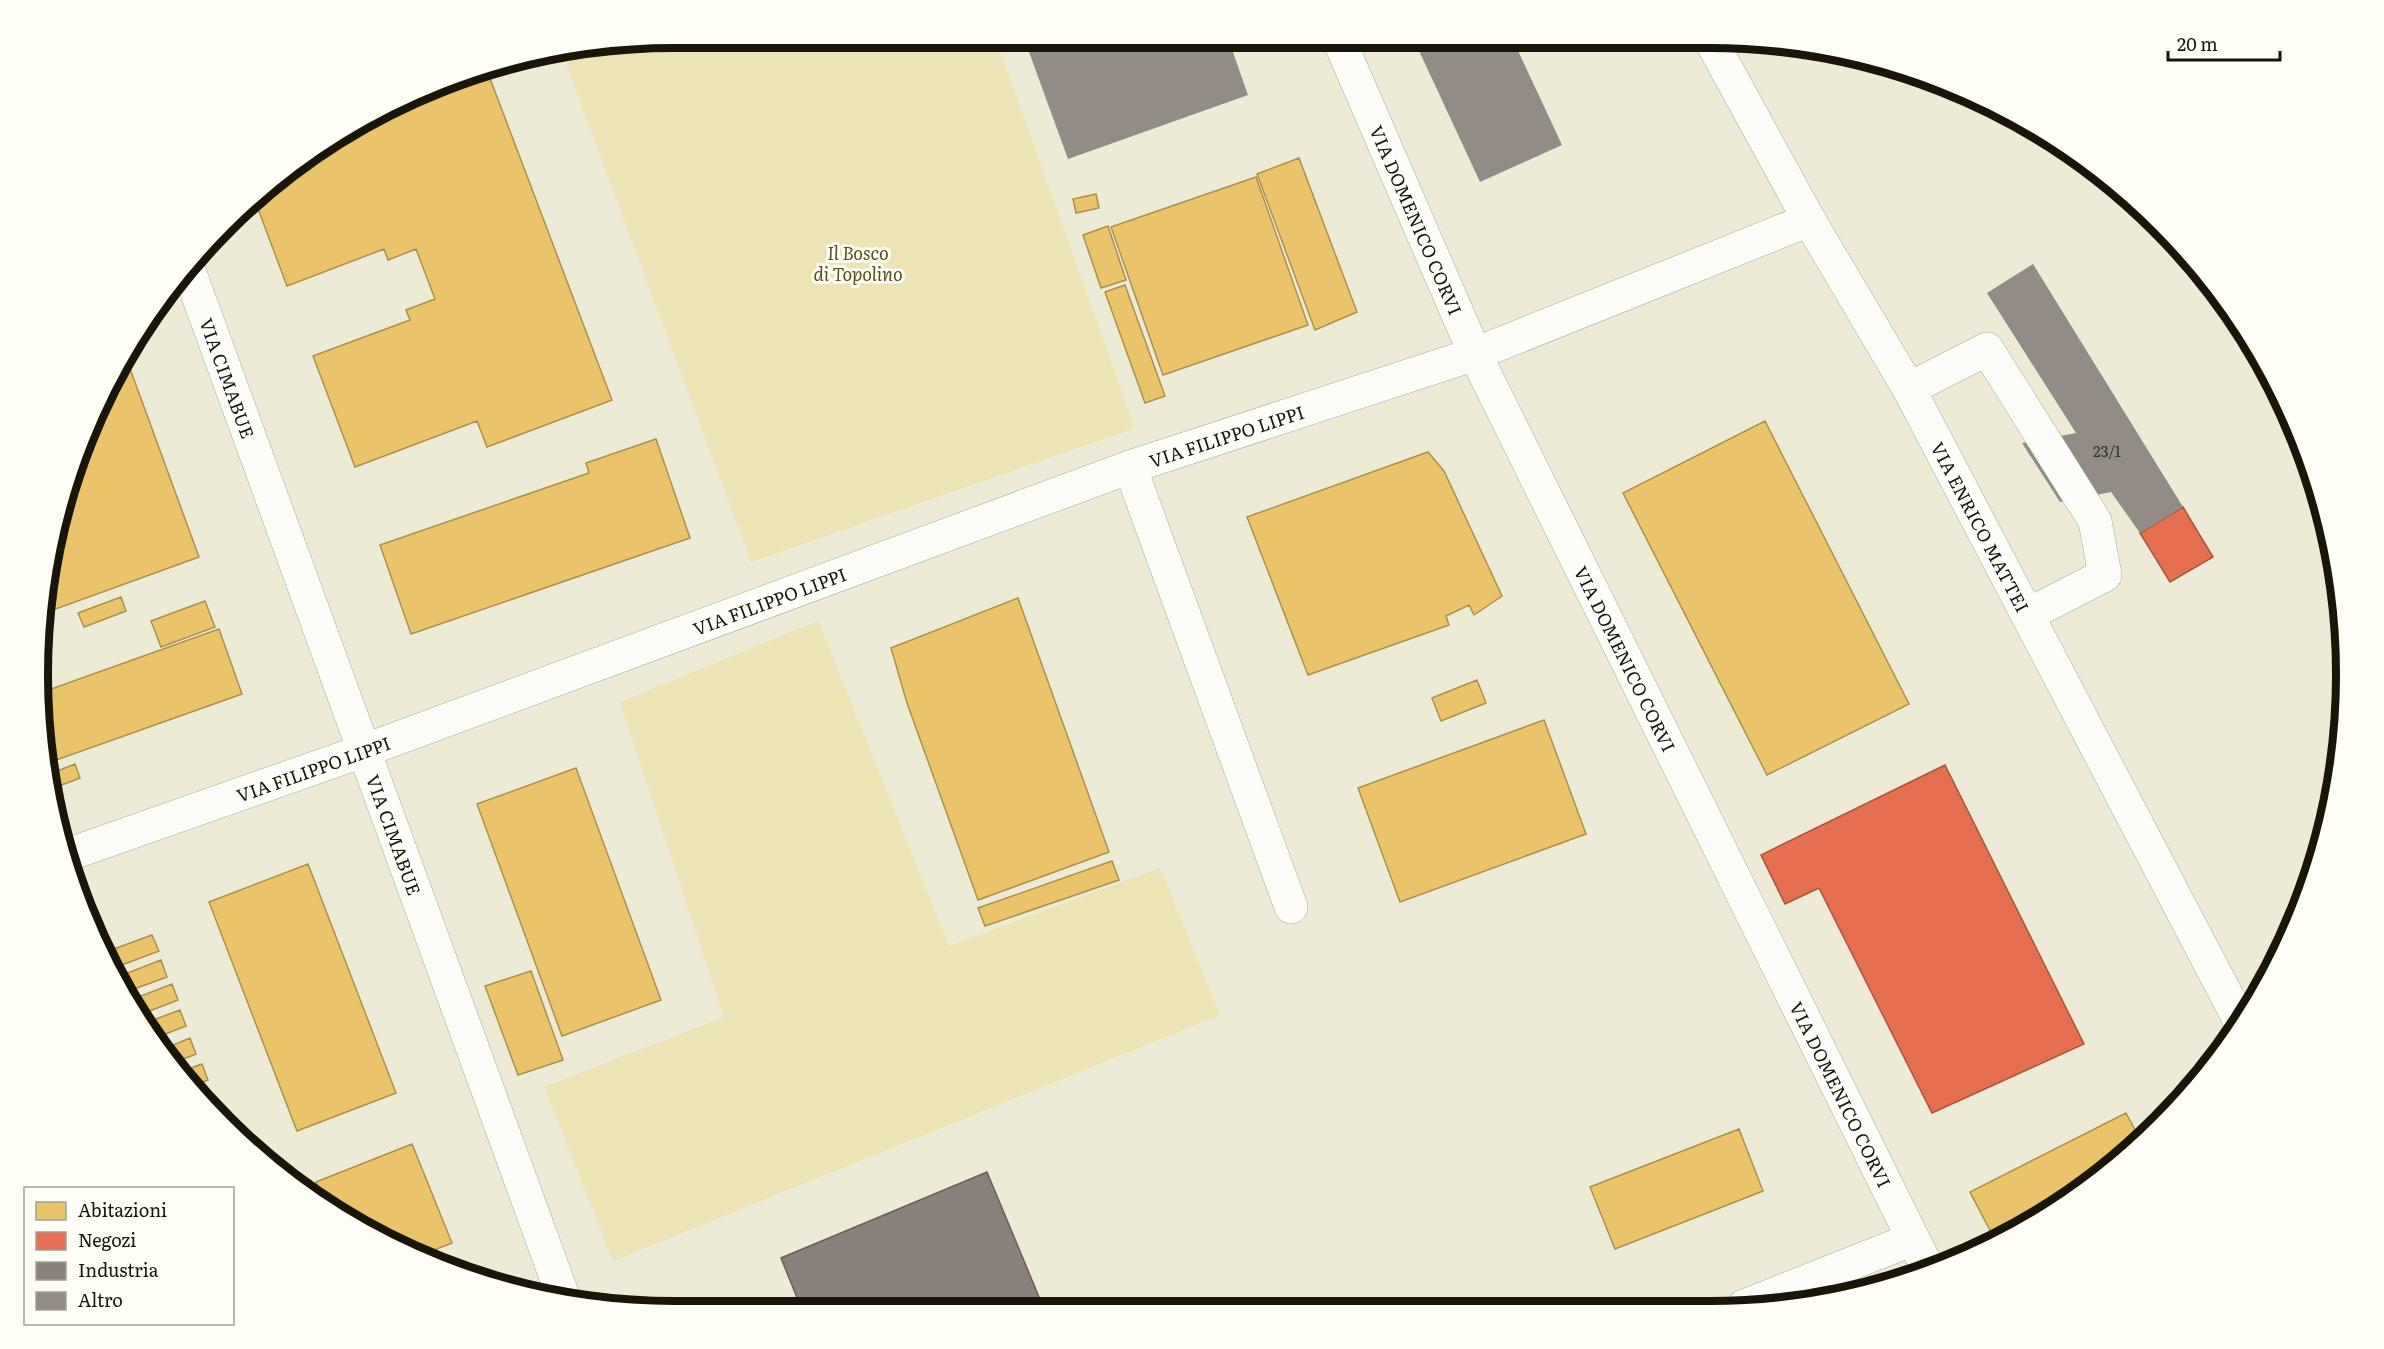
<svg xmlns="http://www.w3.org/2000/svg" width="2384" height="1349" viewBox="0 0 2384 1349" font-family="Literata,serif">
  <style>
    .green { fill: #ece4b5 }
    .homes { fill: #e9c46a; stroke: #ab904d; stroke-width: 1.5 }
    .shops { fill: #e76f51; stroke: #a9543b; stroke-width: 1.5 }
    .industry { fill: #8a817c; stroke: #68615a; stroke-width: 1.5 }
    .building { fill: #938c86 }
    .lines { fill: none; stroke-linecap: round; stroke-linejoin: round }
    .minor-casing { stroke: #adab9b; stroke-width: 34 }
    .minor { stroke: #fcfcf9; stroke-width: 33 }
    .labels { text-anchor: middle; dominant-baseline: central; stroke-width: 6; stroke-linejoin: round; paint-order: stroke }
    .number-label { font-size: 15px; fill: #383428 }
    .street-label { font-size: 18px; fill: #191609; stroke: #fefdf6 }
    .park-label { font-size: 18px; font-style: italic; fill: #594f13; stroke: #fefdf6 }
    .rim { fill: none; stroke: #191609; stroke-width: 8 }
  </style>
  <rect width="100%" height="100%" fill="#edead5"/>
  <!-- green -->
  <path class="green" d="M 997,42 L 1135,428 L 751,562 L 561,50 L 591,43 Z
    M 818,621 L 949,946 L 1160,868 L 1220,1015 L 613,1261 L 544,1087 L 724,1017 L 620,702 Z"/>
  <!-- homes -->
  <path class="homes" d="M 486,68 L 612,400 L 487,447 L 477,421 L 355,467 L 313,356 L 410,320 L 406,310 L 435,299 L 416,249 L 388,260 L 384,249 L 287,286 L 254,198 L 287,169 L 336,139 L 369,126 L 367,119 L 392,103 L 470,71 Z
    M 1299,158 L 1357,312 L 1315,330 L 1257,174 Z
    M 1256,177 L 1308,325 L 1163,375 L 1111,227 Z
    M 1096,194 L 1099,208 L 1076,213 L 1073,199 Z
    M 1108,226 L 1126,280 L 1101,288 L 1083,235 Z
    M 1125,285 L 1165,396 L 1145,403 L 1105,292 Z
    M 125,355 L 199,557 L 42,614 L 43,592 L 59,509 L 103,393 Z
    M 1765,421 L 1909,704 L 1767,775 L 1623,493 Z
    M 656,439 L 690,538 L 411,634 L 380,545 L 589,473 L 586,463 Z
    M 1428,452 L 1444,471 L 1502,596 L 1474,615 L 1469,605 L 1446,616 L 1449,625 L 1308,675 L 1247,517 Z
    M 121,597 L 126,611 L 84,627 L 78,613 Z
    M 1018,598 L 1109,852 L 978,900 L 907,703 L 891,648 Z
    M 205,601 L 215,627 L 161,647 L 151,621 Z
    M 219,629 L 242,694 L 45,764 L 39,716 L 40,693 Z
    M 1477,680 L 1486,703 L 1441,721 L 1432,698 Z
    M 1544,720 L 1586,834 L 1400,902 L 1358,788 Z
    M 75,764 L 80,778 L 49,790 L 47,775 Z
    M 576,768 L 661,1000 L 562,1036 L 477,804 Z
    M 1112,861 L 1119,880 L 985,926 L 978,908 Z
    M 308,864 L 396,1093 L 297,1131 L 209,902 Z
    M 152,935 L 159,951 L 111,969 L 103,953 Z
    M 161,960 L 167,977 L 123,993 L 115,978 Z
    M 531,971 L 563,1060 L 518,1075 L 485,986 Z
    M 172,984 L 178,1000 L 139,1015 L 128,1001 Z
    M 180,1010 L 186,1026 L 155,1038 L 145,1023 Z
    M 190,1038 L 196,1054 L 173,1063 L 163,1049 Z
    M 202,1064 L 208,1080 L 190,1087 L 180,1072 Z
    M 208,1090 L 214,1106 L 209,1108 L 196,1095 Z
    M 2126,1113 L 2141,1141 L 2063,1204 L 1994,1238 L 1970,1192 Z
    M 1739,1129 L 1763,1191 L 1615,1249 L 1590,1187 Z
    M 412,1144 L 452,1243 L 424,1254 L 356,1226 L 325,1204 L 316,1182 Z"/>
  <!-- shops -->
  <path class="shops" d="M 2183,507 L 2213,557 L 2170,582 L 2140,533 Z
    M 1945,765 L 2084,1044 L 1932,1113 L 1819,888 L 1785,904 L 1761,855 Z"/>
  <!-- industry -->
  <path class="industry" d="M 987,1172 L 1044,1309 L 802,1310 L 781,1258 Z"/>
  <!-- building -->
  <path class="building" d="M 1414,40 L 1513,40 L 1562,145 L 1480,182 Z
    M 1025,41 L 1229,41 L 1248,95 L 1068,159 Z
    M 2033,264 L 2183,507 L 2140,533 L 2111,492 L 2060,502 L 2022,443 L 2076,433 L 1987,293 Z"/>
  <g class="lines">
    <defs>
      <g id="minor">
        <path id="s1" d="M 1710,39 L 1809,220 L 1909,389 L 2240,1021"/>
        <path id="s2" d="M 1339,40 L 1475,354 L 1929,1271"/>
        <path id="s3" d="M 188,268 L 564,1299"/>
        <path d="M 1909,389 L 1987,349 L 2095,521 L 2105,575 L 2027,615"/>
        <path d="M 1130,467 L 1291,907"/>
        <path id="s4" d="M 67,855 L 363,751 L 1130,467 L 1475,354 L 1809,220"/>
        <path d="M 1744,1306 L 1913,1239"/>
      </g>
    </defs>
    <!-- minor casing -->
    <use href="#minor" class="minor-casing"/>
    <!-- minor -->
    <use href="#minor" class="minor"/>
  </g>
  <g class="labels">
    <!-- number labels -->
    <g class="number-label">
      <text x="2107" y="450">23/1</text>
    </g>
    <!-- street labels -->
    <g class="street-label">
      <text stroke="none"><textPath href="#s2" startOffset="196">VIA DOMENICO CORVI</textPath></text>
      <text stroke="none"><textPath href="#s3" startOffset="117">VIA CIMABUE</textPath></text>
      <text stroke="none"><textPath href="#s4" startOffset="1233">VIA FILIPPO LIPPI</textPath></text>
      <text stroke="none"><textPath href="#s1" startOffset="558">VIA ENRICO MATTEI</textPath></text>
      <text stroke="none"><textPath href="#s4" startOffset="747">VIA FILIPPO LIPPI</textPath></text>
      <text stroke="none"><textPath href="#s2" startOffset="682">VIA DOMENICO CORVI</textPath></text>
      <text stroke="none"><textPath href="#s4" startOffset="261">VIA FILIPPO LIPPI</textPath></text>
      <text stroke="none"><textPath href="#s3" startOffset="603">VIA CIMABUE</textPath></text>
      <text stroke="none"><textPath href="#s2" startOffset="1168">VIA DOMENICO CORVI</textPath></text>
    </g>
    <!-- park labels -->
    <g class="park-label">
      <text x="858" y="252">Il Bosco<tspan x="858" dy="21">di Topolino</tspan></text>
    </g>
  </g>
  <!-- crop -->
  <path d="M0 0H2384V1349H0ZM674 48H1710A626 626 0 0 1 2336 674V675A626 626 0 0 1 1710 1301H674A626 626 0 0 1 48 675V674A626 626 0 0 1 674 48Z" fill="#fefdf6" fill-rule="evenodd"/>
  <path class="rim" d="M674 48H1710A626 626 0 0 1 2336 674V675A626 626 0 0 1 1710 1301H674A626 626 0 0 1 48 675V674A626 626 0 0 1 674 48Z"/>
  <!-- legend -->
  <rect x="24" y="1187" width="210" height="138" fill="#fefdf6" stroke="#a2a197" stroke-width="1.5"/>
  <rect x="36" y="1202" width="30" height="18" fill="#e9c46a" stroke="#a2a197" stroke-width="1.5"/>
  <text x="78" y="1217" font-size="18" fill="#191609">Abitazioni</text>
  <rect x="36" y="1232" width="30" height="18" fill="#e76f51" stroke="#a2a197" stroke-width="1.5"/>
  <text x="78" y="1247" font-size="18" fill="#191609">Negozi</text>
  <rect x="36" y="1262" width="30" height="18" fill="#8a817c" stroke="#a2a197" stroke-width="1.5"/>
  <text x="78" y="1277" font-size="18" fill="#191609">Industria</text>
  <rect x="36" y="1292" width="30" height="18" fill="#938c86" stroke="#a2a197" stroke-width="1.5"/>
  <text x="78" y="1307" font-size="18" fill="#191609">Altro</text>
  <!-- scale -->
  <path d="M2168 51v9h112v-9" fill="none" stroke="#191609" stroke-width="3"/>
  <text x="2177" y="51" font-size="18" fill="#191609" stroke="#fefdf6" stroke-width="4.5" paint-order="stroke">20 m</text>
</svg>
